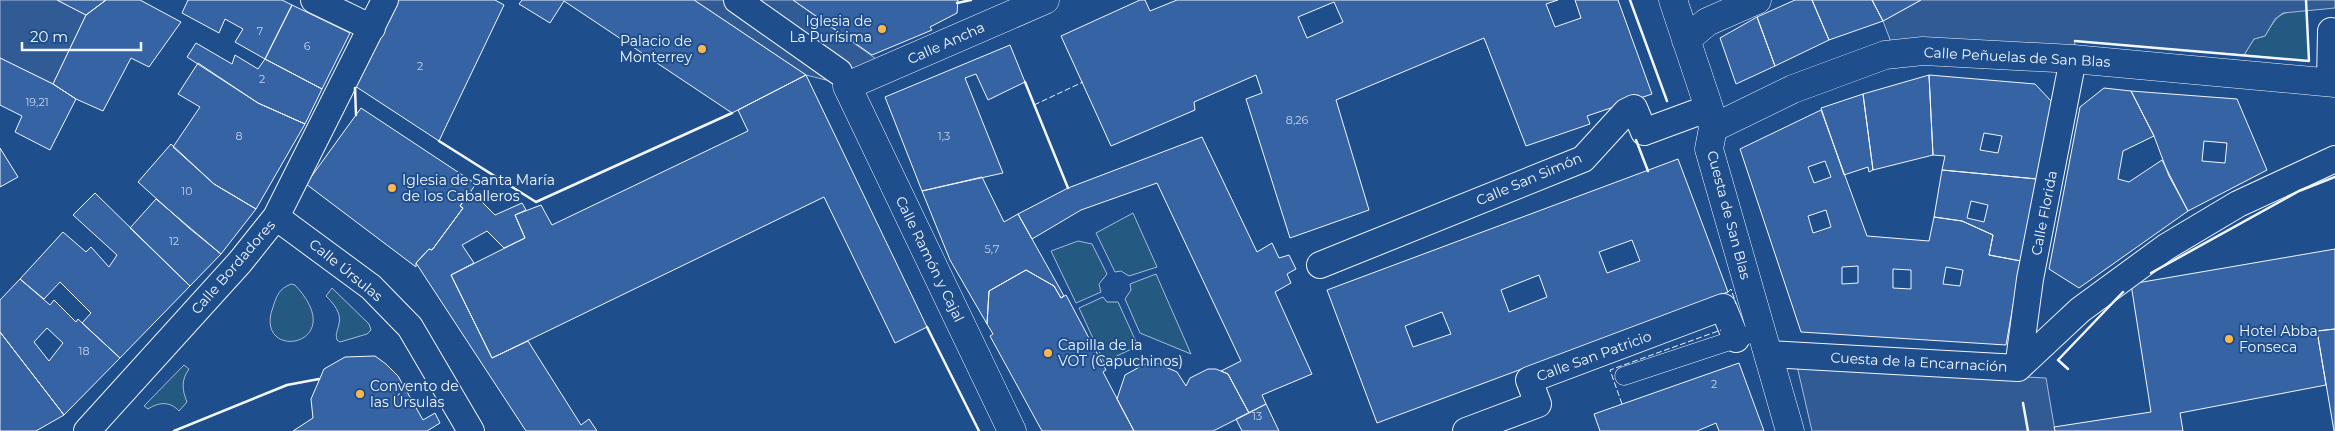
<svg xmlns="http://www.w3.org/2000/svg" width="2335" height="431" viewBox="0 0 2335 431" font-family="Montserrat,sans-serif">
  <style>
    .green { fill: #245a82; stroke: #a8bbd7 }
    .parking { fill: #305b95; stroke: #a8bbd7 }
    .building { fill: #3563a3; stroke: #f2f6ff; fill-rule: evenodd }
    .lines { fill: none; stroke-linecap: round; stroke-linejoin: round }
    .service-casing { stroke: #f2f6ff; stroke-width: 19 }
    .pedestrian-casing { stroke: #f2f6ff; stroke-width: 28 }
    .minor-casing { stroke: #f2f6ff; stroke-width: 29 }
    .service { stroke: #1f4e8c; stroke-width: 18 }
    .pedestrian { stroke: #1f4e8c; stroke-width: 26 }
    .minor { stroke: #1f4e8c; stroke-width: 28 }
    .fence { stroke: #f2f6ff; stroke-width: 1; stroke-dasharray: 6 2.5; stroke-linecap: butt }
    .wall { stroke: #f2f6ff; stroke-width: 2.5 }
    .poi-dot { fill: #ffb74d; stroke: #1f4e8c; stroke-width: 2 }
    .labels { text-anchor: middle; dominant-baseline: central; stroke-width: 4; stroke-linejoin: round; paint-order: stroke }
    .number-label { font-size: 11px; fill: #c3d1e8 }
    .poi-label { font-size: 14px; fill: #f2f6ff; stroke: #1f4e8c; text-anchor: start }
    .street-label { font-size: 14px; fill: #f2f6ff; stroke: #1f4e8c }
  </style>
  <rect width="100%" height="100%" fill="#1f4e8c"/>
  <!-- green -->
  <path class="green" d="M 2307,9 L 2309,61 L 2244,55 L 2254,39 L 2265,36 C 2279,12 2280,13 2307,9 Z
    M 1133,213 L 1157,267 L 1129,276 L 1121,271 L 1115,272 L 1096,233 Z
    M 1078,241 L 1092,244 L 1107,274 L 1099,284 L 1101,292 L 1076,303 L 1051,251 Z
    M 1156,274 L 1191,354 L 1140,333 L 1125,299 L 1131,290 L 1130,284 Z
    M 291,284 L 295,285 C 353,347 252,363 273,307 C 277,295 279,289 291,284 Z
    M 332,288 L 369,324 L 371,330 L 367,334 L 340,342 L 337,340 C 335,333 338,330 339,324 C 342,313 333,303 326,296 Z
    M 1103,297 L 1107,302 L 1118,302 L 1138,346 L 1104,362 L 1079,308 Z
    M 184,365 L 189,369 C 181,380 182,390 187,402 L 179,411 C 170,401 159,402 148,409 L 144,406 Z"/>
  <!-- parking -->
  <path class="parking" d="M 0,0 L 57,0 L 86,15 L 53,84 L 0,58 Z
    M 694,0 L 793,0 L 879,61 L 834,82 L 806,75 Z
    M 1921,0 L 2335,0 L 2335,8 L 2283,13 L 2275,19 L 2265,36 L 2254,39 L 2244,55 L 2075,41 L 2074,51 L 1892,45 L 1883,21 Z
    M 1797,366 L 2046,378 L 2055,431 L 1812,431 Z"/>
  <!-- building -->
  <path class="building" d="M 57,0 L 106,0 L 86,15 Z
    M 106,0 L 140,0 L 181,22 L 149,67 L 131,58 L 103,111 L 76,99 L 53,84 L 86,15 Z
    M 188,0 L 282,0 L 292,5 L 265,59 L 235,42 L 243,29 L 225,19 L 219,33 L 182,13 Z
    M 397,0 L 495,0 L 504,5 L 439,141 L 355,86 Z
    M 522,0 L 694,0 L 806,75 L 732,113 L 564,1 L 550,23 L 519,4 Z
    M 793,0 L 958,0 L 957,13 L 930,27 L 932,30 L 872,55 Z
    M 1140,0 L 1145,0 L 1150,11 L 1177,0 L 1558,0 L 1546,4 L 1555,27 L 1581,18 L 1575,0 L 1618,0 L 1652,94 L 1587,116 L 1590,124 L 1526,146 L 1484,38 L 1336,100 L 1369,210 L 1290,238 L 1246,99 L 1262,93 L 1256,75 L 1194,102 L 1195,110 L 1111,146 L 1061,36 ZM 1334,2 L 1343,22 L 1307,38 L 1298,17 Z
    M 1795,0 L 1812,0 L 1829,40 L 1775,66 L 1757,17 Z
    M 1812,0 L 1872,0 L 1883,21 L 1829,40 Z
    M 1872,0 L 1921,0 L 1883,21 Z
    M 292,5 L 350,33 L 322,89 L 265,59 Z
    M 1757,17 L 1775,66 L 1736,84 L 1720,38 Z
    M 196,43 L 232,64 L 235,55 L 258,69 L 265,59 L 322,89 L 305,124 L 258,103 L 187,57 Z
    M 1010,45 L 1025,82 L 988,100 L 976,74 L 965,78 L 1003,173 L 922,191 L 885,97 Z
    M 0,58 L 53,84 L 76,99 L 50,150 L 15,132 L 22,116 L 0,105 Z
    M 198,63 L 258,103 L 305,124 L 256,209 L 214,184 L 173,147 L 200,107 L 178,94 Z
    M 806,75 L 927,327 L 895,343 L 824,197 L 492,358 L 451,275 L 525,238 L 515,215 L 541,205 L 552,225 L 748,131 L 738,110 Z
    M 1929,75 L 2035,84 L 2053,103 L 2037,179 L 1942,170 L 1945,156 L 1933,155 ZM 1984,133 L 2002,136 L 1998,153 L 1980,150 Z
    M 1929,75 L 1933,155 L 1873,170 L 1863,94 Z
    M 2104,88 L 2131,91 L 2154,136 L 2123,151 L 2118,179 L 2129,182 L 2162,160 L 2188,211 L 2079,288 L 2049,269 L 2080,107 Z
    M 2131,91 L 2237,99 L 2267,170 L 2188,211 L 2169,176 L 2154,136 ZM 2204,141 L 2227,143 L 2225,163 L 2202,161 Z
    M 1863,94 L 1873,170 L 1869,172 L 1868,167 L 1844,175 L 1821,108 Z
    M 361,108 L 476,184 L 460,206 L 463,208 L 432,250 L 429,249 L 416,263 L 416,267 L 306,184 Z
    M 1821,110 L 1867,236 L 1929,241 L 1934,217 L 1962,221 L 1993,235 L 1989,255 L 2021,261 L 2006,345 L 1801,332 L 1740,149 ZM 1825,161 L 1831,177 L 1814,183 L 1808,167 ZM 1826,210 L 1831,227 L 1813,233 L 1808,216 ZM 1858,266 L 1858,283 L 1842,284 L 1842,267 ZM 1946,267 L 1963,270 L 1960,286 L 1943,284 ZM 1893,269 L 1911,270 L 1911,289 L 1893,288 Z
    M 1202,137 L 1257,252 L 1272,243 L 1279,258 L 1289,255 L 1296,269 L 1287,274 L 1291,283 L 1275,292 L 1312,374 L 1262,395 L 1266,404 L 1249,413 L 1228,374 L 1221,371 L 1241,361 L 1157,183 L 1081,210 L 1032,239 L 1018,214 L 1068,188 Z
    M 171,144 L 214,184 L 256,209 L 221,254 L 189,228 L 138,182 Z
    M 0,148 L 18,177 L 0,187 Z
    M 1678,159 L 1728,292 L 1377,423 L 1327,290 ZM 1632,240 L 1640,261 L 1607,273 L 1599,252 ZM 1539,275 L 1547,297 L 1509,312 L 1501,290 ZM 1442,312 L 1451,334 L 1413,347 L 1405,326 Z
    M 1942,170 L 2037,179 L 2021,261 L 1989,255 L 1993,235 L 1962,221 L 1934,217 ZM 1971,201 L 1988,205 L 1984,222 L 1967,218 Z
    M 982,177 L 1004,222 L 1018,214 L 1064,296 L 1061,298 L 1054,286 L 1026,270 L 989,291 L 987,324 L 950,260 L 922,191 Z
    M 471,191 L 495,215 L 522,203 L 526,210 L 515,215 L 525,238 L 504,248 L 487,231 L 462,245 L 474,263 L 451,275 L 492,358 L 528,341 L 581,425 L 589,419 L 597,431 L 526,431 L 416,263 L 429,249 L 432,250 L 463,208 L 460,206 Z
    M 95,193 L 190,286 L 120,358 L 82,323 L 91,313 L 60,282 L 44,299 L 20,279 L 63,232 L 86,252 L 91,247 L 109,267 L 117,255 L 73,215 Z
    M 156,199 L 221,254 L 190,286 L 130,228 Z
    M 2335,249 L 2335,329 L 2317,331 L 2326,385 L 2180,413 L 2183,431 L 2055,431 L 2054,427 L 2151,412 L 2131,284 Z
    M 1026,270 L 1054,286 L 1061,298 L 1066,295 L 1106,370 L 1103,372 L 1134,431 L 1042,431 L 990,336 L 993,334 L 987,324 L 989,291 Z
    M 20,279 L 50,305 L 54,300 L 76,322 L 78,319 L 120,358 L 64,415 L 0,332 L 0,300 ZM 47,328 L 63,343 L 49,361 L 34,342 Z
    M 2335,329 L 2335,431 L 2334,431 L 2317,331 Z
    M 0,332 L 64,415 L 36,431 L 0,431 Z
    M 375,356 L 386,364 L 398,376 L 423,420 L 435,413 L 440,423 L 427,431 L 293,431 L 313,418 L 311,399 L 324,369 L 345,357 Z
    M 1154,362 L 1177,372 L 1186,386 L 1190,378 L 1208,369 L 1216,369 L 1228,374 L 1249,413 L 1213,431 L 1134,431 L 1117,399 L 1125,375 L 1143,365 Z
    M 1739,363 L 1764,431 L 1719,431 L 1716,423 L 1697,431 L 1600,431 L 1594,414 Z
    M 1266,404 L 1279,431 L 1242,431 L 1236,419 Z"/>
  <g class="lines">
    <defs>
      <path id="service" d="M 1624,376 L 1745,336"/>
      <path id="pedestrian" d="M 314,0 L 372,28
        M 737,0 L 839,72
        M 2330,82 L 2331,31
        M 276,217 L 371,287 L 410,327 L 471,431
        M 1320,265 L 1583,159 L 1626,112 L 1634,108 L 1644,132 L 1709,108
        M 1769,354 L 2018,368 L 2080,310 L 2166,247 L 2238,204 L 2335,159
        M 2018,368 L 2030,279 L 2073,59
        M 87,431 L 240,262 L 276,217 L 385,0
        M 1466,431 L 1538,404 L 1529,380 L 1723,307 L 1736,339"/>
      <path id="minor" d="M 1673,0 L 1709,108 L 1713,128 L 1709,149 L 1790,431
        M 1686,40 L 1707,22 L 1757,0
        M 1713,128 L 1793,89 L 1885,55 L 1923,51 L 2073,59 L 2335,83
        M 1012,431 L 847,86 L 1045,0"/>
    </defs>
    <!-- service casing -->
    <use href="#service" class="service-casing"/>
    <!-- pedestrian casing -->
    <use href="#pedestrian" class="pedestrian-casing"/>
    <!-- minor casing -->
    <use href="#minor" class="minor-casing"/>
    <!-- service -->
    <use href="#service" class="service"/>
    <!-- pedestrian -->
    <use href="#pedestrian" class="pedestrian"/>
    <!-- minor -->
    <use href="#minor" class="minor"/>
    <!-- fence -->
    <path class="fence" d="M 1034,105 L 1083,82
      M 1728,292 L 1731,289 L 1736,304
      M 1622,404 L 1610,370 L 1721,330"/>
    <!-- wall -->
    <path class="wall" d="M 1630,0 L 1667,101
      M 957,3 L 971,0
      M 2075,41 L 2309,61 L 2306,0
      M 1025,82 L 1068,188
      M 355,88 L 356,115
      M 1636,140 L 1648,171
      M 439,141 L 536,202 L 732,113
      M 2151,273 L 2299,191 L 2335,177
      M 927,327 L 979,431
      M 2068,369 L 2058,360 L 2123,292
      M 2023,403 L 2028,431
      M 174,431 L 287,385 L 319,379"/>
  </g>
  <!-- markers -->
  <g class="poi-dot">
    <circle cx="882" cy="29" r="5"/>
    <circle cx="702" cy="49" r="5"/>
    <circle cx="392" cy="188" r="5"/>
    <circle cx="2229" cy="339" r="5"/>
    <circle cx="1048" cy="353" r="5"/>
    <circle cx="360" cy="394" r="5"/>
  </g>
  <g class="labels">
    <!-- number labels -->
    <g class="number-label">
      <text x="260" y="31">7</text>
      <text x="307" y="46">6</text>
      <text x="420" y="66">2</text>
      <text x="262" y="79">2</text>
      <text x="37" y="102">19,21</text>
      <text x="1297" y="120">8,26</text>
      <text x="239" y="136">8</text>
      <text x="944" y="136">1,3</text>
      <text x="187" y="191">10</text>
      <text x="174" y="241">12</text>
      <text x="992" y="249">5,7</text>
      <text x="84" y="351">18</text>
      <text x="1714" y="384">2</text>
      <text x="1257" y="416">13</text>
    </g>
    <!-- poi labels -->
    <g class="poi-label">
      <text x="872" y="21" text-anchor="end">Iglesia de<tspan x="872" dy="16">La Purísima</tspan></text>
      <text x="692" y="41" text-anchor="end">Palacio de<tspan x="692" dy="16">Monterrey</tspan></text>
      <text x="402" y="180">Iglesia de Santa María<tspan x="402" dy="16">de los Caballeros</tspan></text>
      <text x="2239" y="331">Hotel Abba<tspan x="2239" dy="16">Fonseca</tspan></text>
      <text x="1058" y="345">Capilla de la<tspan x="1058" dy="16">VOT (Capuchinos)</tspan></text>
      <text x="370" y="386">Convento de<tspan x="370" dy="16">las Úrsulas</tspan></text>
    </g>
    <!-- street labels -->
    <g class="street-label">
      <text transform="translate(946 43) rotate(-24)">Calle Ancha</text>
      <text transform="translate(2017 57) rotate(3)">Calle Peñuelas de San Blas</text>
      <text transform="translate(1529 179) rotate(-23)">Calle San Simón</text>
      <text transform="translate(2044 213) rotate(-79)">Calle Florida</text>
      <text transform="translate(1729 215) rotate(75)">Cuesta de San Blas</text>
      <text transform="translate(930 259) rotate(64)">Calle Ramón y Cajal</text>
      <text transform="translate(233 267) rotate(-49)">Calle Bordadores</text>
      <text transform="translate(346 270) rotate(39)">Calle Úrsulas</text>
      <text transform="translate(1594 356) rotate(-20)">Calle San Patricio</text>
      <text transform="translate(1919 362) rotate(3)">Cuesta de la Encarnación</text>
    </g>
  </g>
  <!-- scale -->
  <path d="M22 42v8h119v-8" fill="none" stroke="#f2f6ff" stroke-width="2.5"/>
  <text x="30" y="42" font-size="15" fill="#f2f6ff" stroke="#1f4e8c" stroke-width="4" paint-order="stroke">20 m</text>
</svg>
